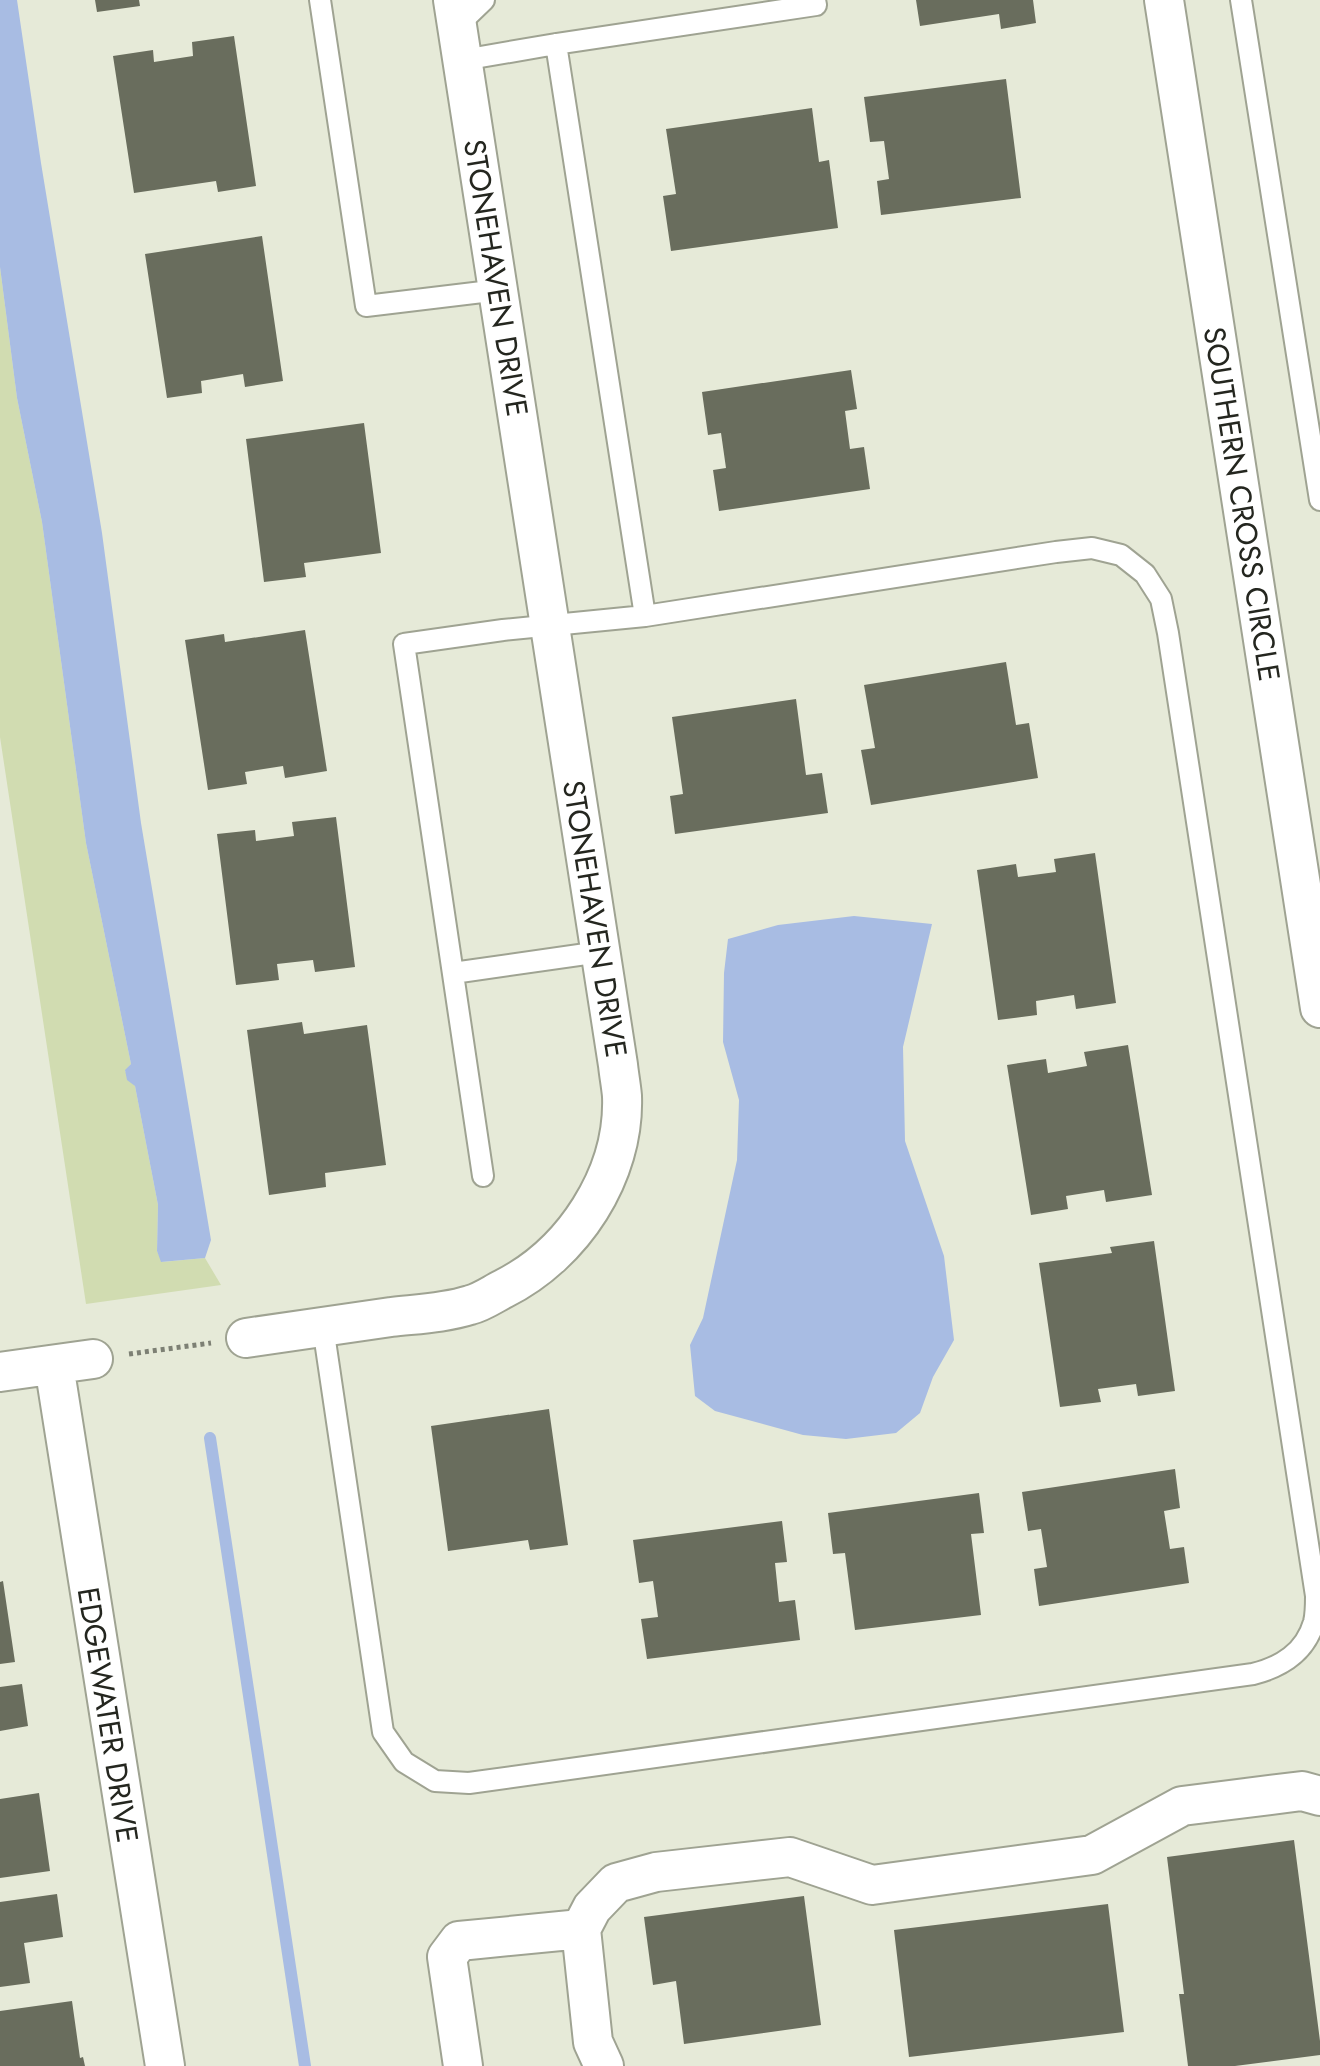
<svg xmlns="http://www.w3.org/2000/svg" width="1320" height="2066" viewBox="0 0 1320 2066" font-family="Jost,sans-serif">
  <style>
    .green { fill: #d1dcb1 }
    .water { fill: #a8bce3 }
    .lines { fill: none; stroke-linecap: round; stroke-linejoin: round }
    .stream { stroke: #a8bce3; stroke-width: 12 }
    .building { fill: #696d5d }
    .service-casing { stroke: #9fa392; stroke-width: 24 }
    .minor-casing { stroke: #9fa392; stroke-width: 42 }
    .path { stroke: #7d8074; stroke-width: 5; stroke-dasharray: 4 4; stroke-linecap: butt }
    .service { stroke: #fff; stroke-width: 20 }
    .minor { stroke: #fff; stroke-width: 38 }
    .labels { text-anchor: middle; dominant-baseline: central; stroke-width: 8; stroke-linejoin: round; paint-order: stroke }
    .street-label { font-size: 30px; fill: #24261f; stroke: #fff }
  </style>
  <rect width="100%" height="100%" fill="#e6ead8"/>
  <!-- green -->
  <path class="green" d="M 0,267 L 17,398 L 42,522 L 86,843 L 131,1064 L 125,1071 L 135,1086 L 158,1205 L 157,1251 L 162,1262 L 205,1258 L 221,1285 L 86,1304 L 0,737 Z"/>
  <!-- water -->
  <path class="water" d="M 0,0 L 17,0 L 41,163 L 102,533 L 141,823 L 211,1240 L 205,1258 L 161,1262 L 157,1251 L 158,1205 L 135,1086 L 127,1080 L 125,1070 L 131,1064 L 86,843 L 42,522 L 17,398 L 0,267 Z
    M 854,916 L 932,924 L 903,1047 L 905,1141 L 944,1256 L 954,1340 L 933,1377 L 920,1413 L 896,1433 L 846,1439 L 803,1435 L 715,1411 L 695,1396 L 690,1345 L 703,1318 L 737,1160 L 739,1100 L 723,1042 L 724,973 L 728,939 L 778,925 Z"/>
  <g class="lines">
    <!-- stream -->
    <path class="stream" d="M 210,1438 L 305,2066"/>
  </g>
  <!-- building -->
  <path class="building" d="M 95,0 L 139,0 L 140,6 L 97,12 Z
    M 916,0 L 1033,0 L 1036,23 L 1001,29 L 999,14 L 920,26 Z
    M 234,36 L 256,186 L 218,192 L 216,181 L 134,193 L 113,56 L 153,50 L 154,62 L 193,56 L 192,42 Z
    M 1006,79 L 1021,198 L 881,215 L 877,181 L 889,179 L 884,141 L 870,142 L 864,97 Z
    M 812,108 L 819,162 L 829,160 L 838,228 L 671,251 L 663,196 L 676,194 L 666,129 Z
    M 262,236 L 283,381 L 245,387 L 243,374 L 201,381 L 202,393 L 167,398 L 145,254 Z
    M 851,370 L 857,409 L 845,411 L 850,449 L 864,447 L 870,489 L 719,511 L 713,470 L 726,468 L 721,433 L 708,435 L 702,392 Z
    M 364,423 L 381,553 L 304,563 L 306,577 L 264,582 L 246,439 Z
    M 305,630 L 327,771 L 285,778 L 283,766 L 245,772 L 247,784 L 208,790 L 185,640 L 224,634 L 225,642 Z
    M 1006,662 L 1016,725 L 1029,723 L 1038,778 L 871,805 L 861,750 L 875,748 L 864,685 Z
    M 796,699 L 806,775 L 822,773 L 828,813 L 675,834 L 670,796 L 683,794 L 672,717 Z
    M 336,817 L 355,967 L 315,972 L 313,960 L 277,964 L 279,980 L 236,985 L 217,834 L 255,830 L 256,841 L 294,836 L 292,822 Z
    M 1095,853 L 1116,1003 L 1076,1009 L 1074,995 L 1036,1001 L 1037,1015 L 998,1020 L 977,870 L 1016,864 L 1018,877 L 1056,872 L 1054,859 Z
    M 302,1022 L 304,1034 L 367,1025 L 386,1165 L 325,1173 L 326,1187 L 269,1195 L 247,1030 Z
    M 1128,1045 L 1152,1195 L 1106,1202 L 1104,1190 L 1066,1196 L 1068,1209 L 1031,1215 L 1007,1065 L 1046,1059 L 1048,1073 L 1087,1066 L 1084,1052 Z
    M 1154,1241 L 1175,1391 L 1138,1396 L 1136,1384 L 1098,1389 L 1101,1402 L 1060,1407 L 1039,1263 L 1112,1253 L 1110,1247 Z
    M 549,1409 L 568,1545 L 530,1550 L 528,1540 L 448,1551 L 431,1426 Z
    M 1175,1469 L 1180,1508 L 1164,1511 L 1170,1549 L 1184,1547 L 1189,1583 L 1039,1606 L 1034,1569 L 1047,1567 L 1041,1529 L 1028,1531 L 1022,1492 Z
    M 979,1493 L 984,1533 L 971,1534 L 981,1615 L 855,1630 L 845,1553 L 833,1554 L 828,1513 Z
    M 782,1521 L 787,1562 L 775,1563 L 779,1602 L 795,1600 L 800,1640 L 647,1659 L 641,1619 L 658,1617 L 653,1581 L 639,1583 L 633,1540 Z
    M 3,1581 L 15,1662 L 0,1664 L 0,1582 Z
    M 22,1684 L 28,1726 L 0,1731 L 0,1687 Z
    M 39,1793 L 50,1871 L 0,1878 L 0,1799 Z
    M 1294,1840 L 1320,2041 L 1320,2055 L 1235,2066 L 1188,2066 L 1179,1994 L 1184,1994 L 1167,1857 Z
    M 57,1894 L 63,1937 L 24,1943 L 30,1983 L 0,1987 L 0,1902 Z
    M 804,1896 L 821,2025 L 684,2044 L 676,1981 L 653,1985 L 644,1917 Z
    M 1108,1904 L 1124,2032 L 909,2057 L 894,1930 Z
    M 72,2001 L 80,2058 L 83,2057 L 85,2066 L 0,2066 L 0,2011 Z"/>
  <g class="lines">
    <defs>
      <path id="service" d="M 320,0 L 366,306 L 499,290
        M 1241,0 L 1320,500
        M 457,26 L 484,0
        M 463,60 L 556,44 L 816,5 L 815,0
        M 453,973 L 600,952
        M 483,1176 L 404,644 L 503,630 L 645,616
        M 323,1327 L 383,1732 L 404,1762 L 435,1781 L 469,1783 L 1253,1674 C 1281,1667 1305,1653 1314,1622 C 1316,1614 1316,1605 1316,1596 L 1168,633 L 1161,599 L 1145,574 L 1121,555 L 1092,548 L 1056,552 L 645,616 L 556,44"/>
      <path id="minor" d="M 1164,0 L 1320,1008
        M 246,1338 C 294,1331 343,1324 391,1317 C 417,1314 445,1313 470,1305 C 482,1302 493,1294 503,1289 C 573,1254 625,1175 622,1096 C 621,1085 619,1075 618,1065 L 453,0
        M 54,1365 L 165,2066
        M 0,1372 L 93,1359
        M 581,1929 L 593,2042 L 604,2066
        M 463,2066 L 447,1957 L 459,1941 L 581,1929 L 592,1908 L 616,1883 L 656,1872 L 790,1857 L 872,1885 L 1092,1855 L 1182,1806 L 1302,1791 L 1320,1796"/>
    </defs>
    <!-- service casing -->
    <use href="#service" class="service-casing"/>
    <!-- minor casing -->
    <use href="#minor" class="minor-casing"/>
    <!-- path -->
    <path class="path" d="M 129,1354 L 211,1343"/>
    <!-- service -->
    <use href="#service" class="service"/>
    <!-- minor -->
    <use href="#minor" class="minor"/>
  </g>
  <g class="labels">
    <!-- street labels -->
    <g class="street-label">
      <text transform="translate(496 278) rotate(81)">STONEHAVEN DRIVE</text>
      <text transform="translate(1242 504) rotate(81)">SOUTHERN CROSS CIRCLE</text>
      <text transform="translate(595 919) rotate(81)">STONEHAVEN DRIVE</text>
      <text transform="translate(108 1715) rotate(81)">EDGEWATER DRIVE</text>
    </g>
  </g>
</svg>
